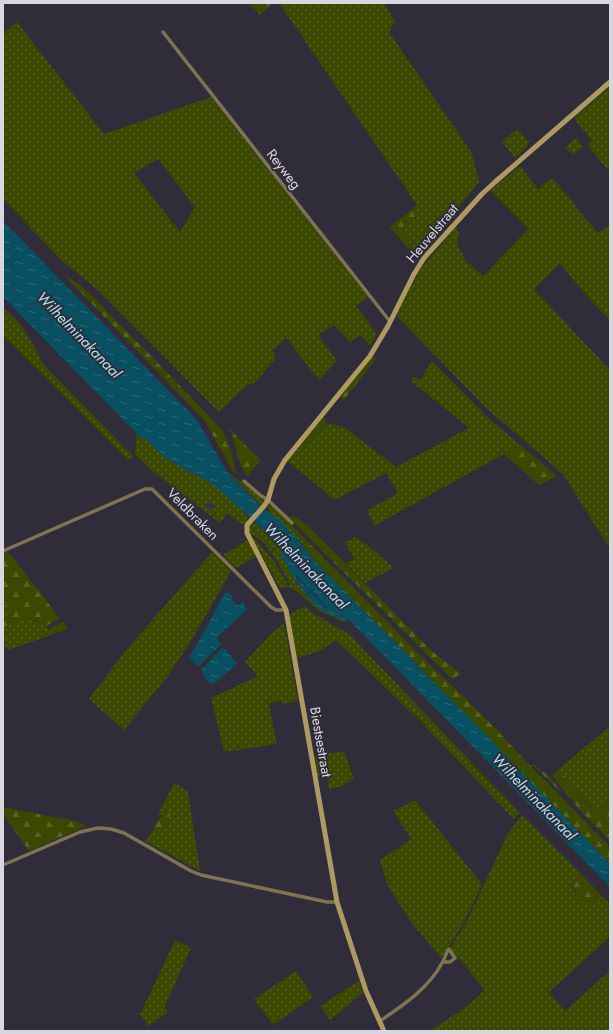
<svg xmlns="http://www.w3.org/2000/svg" width="613" height="1034" viewBox="0 0 613 1034" font-family="Jost,sans-serif">
  <style>
    .built { fill: #393245 }
    .grass { fill: url(#grass-dots); fill-rule: evenodd }
    .forest { fill: url(#forest-firs) }
    .water { fill: url(#water-ripples) }
    .pier { fill: #312c39 }
    .lines { fill: none; stroke-linecap: round; stroke-linejoin: round }
    .street { stroke: #7f7451; stroke-width: 3.5 }
    .secondary { stroke: #ac9a61; stroke-width: 5 }
    .labels { text-anchor: middle; dominant-baseline: central; stroke-width: 4; stroke-linejoin: round; paint-order: stroke }
    .street-label { font-size: 14px; fill: #d9d6df; stroke: #312c39 }
    .water-label { font-size: 15px; font-style: italic; fill: #b0e5f5; stroke: #312c39 }
  </style>
  <defs>
    <pattern id="grass-dots" width="8" height="8" patternUnits="userSpaceOnUse"><rect width="8" height="8" fill="#3a4800"/><path d="M2 2h.1M6 6h.1" fill="none" stroke="#566225" stroke-width="1.8" stroke-linecap="round"/></pattern>
    <pattern id="forest-firs" width="22" height="20" patternUnits="userSpaceOnUse"><rect width="22" height="20" fill="#3a4800"/><path d="M5 1l3.5 6h-7zM16 11l3.5 6h-7z" fill="#566225"/></pattern>
    <pattern id="water-ripples" width="26" height="14" patternUnits="userSpaceOnUse"><rect width="26" height="14" fill="#085061"/><path d="M2 4q2-2 4 0t4 0M15 11q2-2 4 0t4 0" fill="none" stroke="#2b6877"/></pattern>
  </defs>
  <rect width="100%" height="100%" fill="#312c39"/>
  <!-- built -->
  <path class="built" d="M 208,500 L 216,506 L 212,512 L 204,506 Z"/>
  <!-- grass -->
  <path class="grass" d="M 279,3 L 383,3 L 395,21 L 389,32 L 472,153 L 479,182 L 433,238 L 415,257 L 406,246 L 410,243 L 409,240 L 403,232 L 404,228 L 412,222 L 416,217 L 411,210 L 417,205 Z
    M 17,22 L 104,134 L 211,97 L 368,297 L 356,306 L 377,334 L 370,346 L 361,335 L 350,342 L 334,325 L 318,335 L 337,361 L 319,380 L 286,338 L 272,351 L 275,355 L 275,360 L 252,385 L 248,384 L 219,412 L 97,289 L 62,261 L 3,199 L 3,33 ZM 158,159 L 195,207 L 180,232 L 134,173 Z
    M 610,87 L 610,170 L 608,170 L 588,146 L 592,140 L 576,122 L 575,117 Z
    M 517,129 L 529,142 L 526,148 L 515,158 L 502,142 Z
    M 576,138 L 583,147 L 573,155 L 565,147 Z
    M 520,166 L 538,189 L 552,178 L 573,201 L 575,206 L 598,233 L 610,224 L 610,320 L 584,293 L 560,263 L 534,289 L 610,370 L 610,549 L 563,474 L 486,408 L 397,316 L 400,307 L 422,267 L 456,227 L 459,233 L 457,243 L 465,260 L 483,276 L 528,229 L 490,191 Z
    M 5,309 L 21,325 L 33,344 L 42,363 L 133,456 L 128,460 L 3,336 L 3,311 Z
    M 432,361 L 486,416 L 520,445 L 374,526 L 367,510 L 393,496 L 397,492 L 386,473 L 335,500 L 287,461 L 301,445 L 304,448 L 326,423 L 344,427 L 396,467 L 469,428 L 411,381 L 413,376 L 420,380 Z
    M 137,430 L 165,458 L 214,485 L 248,516 L 246,518 L 248,520 L 245,524 L 241,524 L 227,513 L 220,523 L 150,469 L 135,454 ZM 208,501 L 216,506 L 212,511 L 205,506 Z
    M 227,471 L 260,496 L 263,500 L 261,506 Z
    M 269,505 L 276,509 L 306,540 L 302,544 L 269,512 L 270,510 L 266,507 Z
    M 251,522 L 253,524 L 255,522 L 283,551 L 296,583 L 322,609 L 345,621 L 343,622 L 317,609 L 295,590 L 289,587 L 280,588 L 252,538 L 255,539 L 274,561 L 289,587 L 290,584 C 282,569 266,538 250,534 L 248,526 Z
    M 356,537 L 376,552 L 393,568 L 365,583 L 346,563 L 354,559 L 345,542 Z
    M 248,540 L 257,556 L 236,568 L 223,555 Z
    M 211,553 L 213,553 L 231,571 L 193,638 L 170,673 L 124,730 L 89,699 L 127,649 Z
    M 3,599 L 12,614 L 3,618 Z
    M 305,606 L 312,613 L 349,634 L 519,812 L 514,819 L 420,721 L 336,640 L 318,652 L 297,658 L 289,615 Z
    M 27,618 C 37,619 39,626 46,626 L 51,635 L 9,650 L 3,644 L 3,627 Z
    M 284,623 L 298,701 L 282,704 L 281,701 L 269,703 L 277,744 L 224,752 L 211,698 L 258,676 L 245,662 L 271,634 Z
    M 610,726 L 610,804 L 607,802 L 597,813 L 559,769 Z
    M 344,751 L 354,779 L 340,787 L 329,789 L 327,776 L 317,777 L 314,756 Z
    M 174,783 L 188,791 L 200,871 L 145,841 L 153,831 C 160,832 164,825 168,820 L 167,813 L 161,816 L 158,814 Z
    M 415,800 L 482,884 C 471,910 458,935 441,958 L 411,922 L 391,891 L 387,884 L 380,860 L 411,839 L 393,811 Z
    M 522,815 L 579,872 L 579,874 L 571,881 L 576,896 L 597,904 L 606,900 L 610,903 L 610,937 L 549,992 L 565,1011 L 610,971 L 610,1031 L 430,1031 L 467,1006 L 485,990 L 450,948 L 466,923 L 508,833 Z
    M 175,940 L 191,948 L 166,1004 L 165,1007 L 168,1012 L 148,1026 L 139,1013 L 141,1013 Z
    M 296,971 L 313,997 L 273,1025 L 254,999 Z
    M 359,981 L 363,993 L 330,1020 L 320,1006 Z"/>
  <!-- forest -->
  <path class="forest" d="M 249,3 L 272,3 L 260,15 Z
    M 411,210 L 415,215 L 416,219 L 404,228 L 403,232 L 409,239 L 410,243 L 406,246 L 390,227 Z
    M 64,275 C 85,285 100,304 116,321 C 152,356 187,393 222,430 L 230,446 L 236,473 L 232,470 L 205,421 Z
    M 373,356 L 376,358 L 375,360 L 344,400 L 340,397 Z
    M 324,417 L 326,423 L 304,448 L 301,445 Z
    M 228,427 L 261,461 L 247,476 C 236,462 237,442 228,427 Z
    M 520,445 L 557,476 L 539,485 L 504,454 Z
    M 287,516 L 296,517 L 310,528 L 433,652 L 461,674 L 452,679 Z
    M 306,540 L 433,668 L 464,697 L 496,729 L 523,758 L 610,847 L 610,864 L 460,709 L 312,558 L 302,544 Z
    M 8,552 L 47,601 L 59,619 L 46,626 L 42,626 L 36,620 L 28,618 L 3,627 L 3,618 L 12,614 L 3,599 L 3,554 Z
    M 64,621 L 67,629 L 51,635 L 48,630 Z
    M 531,763 L 549,776 L 564,795 Z
    M 559,769 L 596,813 L 607,802 L 610,804 L 610,841 L 580,810 L 553,777 L 553,775 Z
    M 3,807 L 75,821 L 86,826 L 29,851 L 3,814 Z
    M 167,813 L 170,813 L 170,815 C 167,822 161,832 153,831 C 154,823 160,816 167,813 Z
    M 579,872 L 606,900 L 597,904 L 579,901 L 571,881 L 579,874 Z"/>
  <!-- water -->
  <path class="water" d="M 3,221 L 197,420 L 227,472 L 264,510 C 281,517 301,543 312,558 L 489,738 L 610,864 L 610,887 L 348,619 L 345,621 C 338,617 329,614 322,610 C 304,597 291,573 280,554 L 283,551 L 250,517 L 214,485 L 165,458 L 144,437 L 142,439 L 3,297 Z
    M 226,591 L 233,596 L 231,599 L 239,606 L 243,602 L 247,610 L 218,636 L 217,639 L 221,643 L 219,646 L 198,667 L 189,657 L 199,641 Z
    M 222,648 L 224,648 L 237,663 L 236,665 L 215,683 L 210,684 L 202,673 L 202,669 Z"/>
  <!-- pier -->
  <path class="pier" d="M 297,576 L 327,607 L 326,608 L 311,592 L 306,596 L 305,595 L 310,591 L 296,577 Z"/>
  <g class="lines">
    <!-- street -->
    <path class="street" d="M 163,32 L 388,319
      M 244,481 L 260,495 L 268,500 L 292,523
      M 3,551 L 145,489 L 152,489 L 271,607 L 276,610 L 286,610
      M 3,865 L 80,832 L 98,828 L 111,829 L 124,833 L 191,871 L 201,875 L 327,902 L 337,902
      M 380,1021 C 402,1006 429,988 442,963 C 445,959 445,954 449,949 L 455,958 L 450,962 L 443,962"/>
    <!-- secondary -->
    <path class="secondary" d="M 384,1031 L 366,991 L 337,902 L 286,610 L 247,533 L 247,525 L 264,506 L 268,500 L 274,479 L 285,460 L 370,356 L 388,326 L 414,274 L 424,258 L 482,194 L 495,182 L 610,82"/>
  </g>
  <g class="labels">
    <!-- street labels -->
    <g class="street-label">
      <text transform="translate(284 169) rotate(52)">Reyweg</text>
      <text transform="translate(432 233) rotate(-50)">Heuvelstraat</text>
      <text transform="translate(193 514) rotate(45)">Veldbraken</text>
      <text transform="translate(321 742) rotate(80)">Biestsestraat</text>
    </g>
    <!-- water labels -->
    <g class="water-label">
      <text transform="translate(79 335) rotate(46)">Wilhelminakanaal</text>
      <text transform="translate(306 566) rotate(46)">Wilhelminakanaal</text>
      <text transform="translate(534 797) rotate(46)">Wilhelminakanaal</text>
    </g>
  </g>
  <!-- border -->
  <rect width="613" height="1034" fill="none" stroke="#d9d6df" stroke-width="8"/>
</svg>
